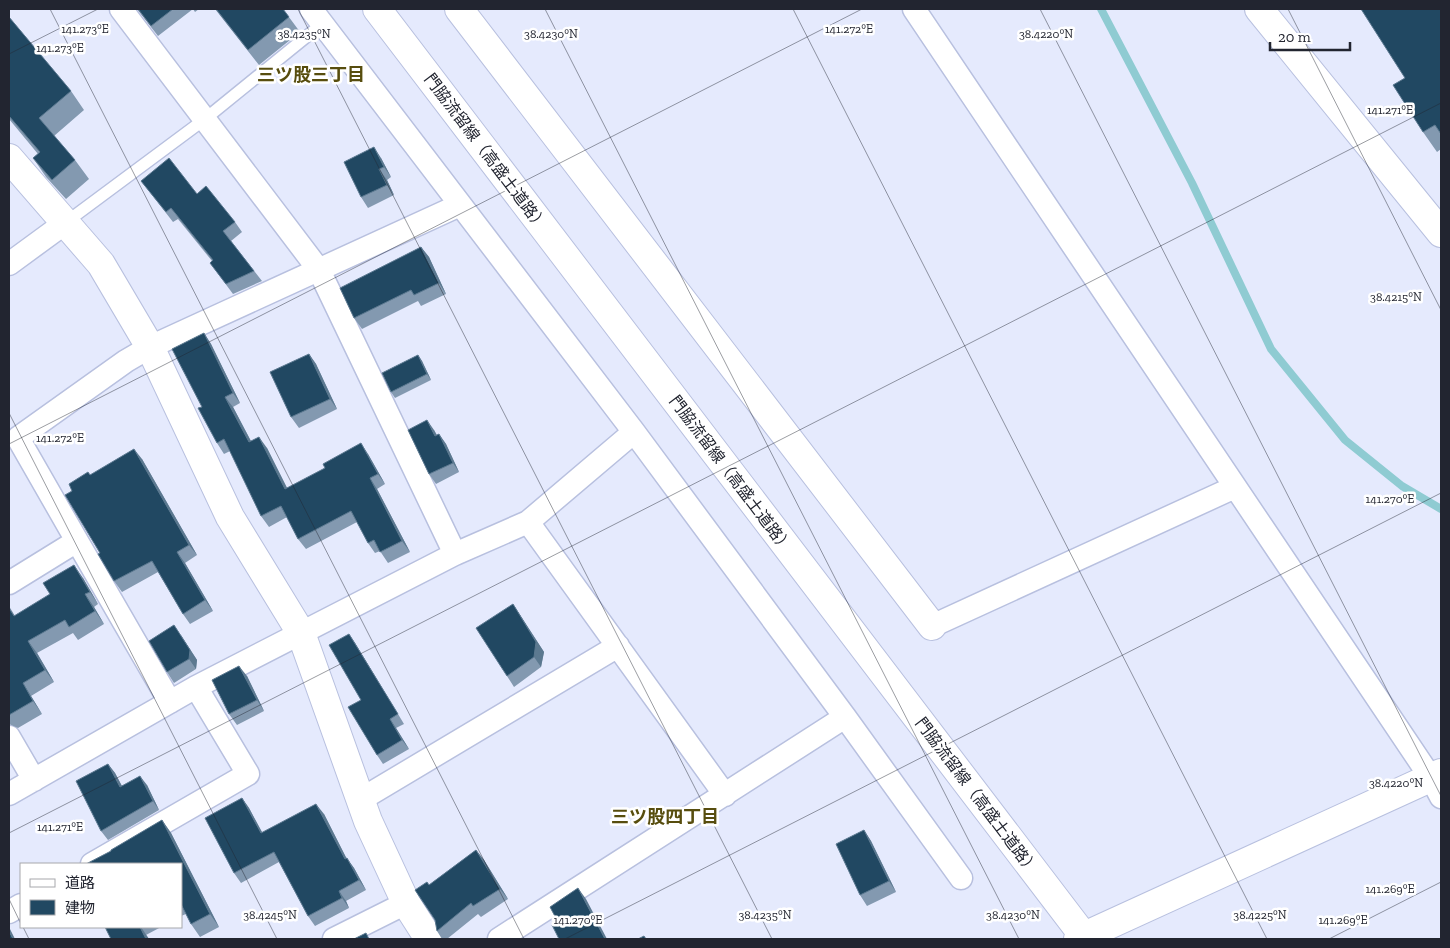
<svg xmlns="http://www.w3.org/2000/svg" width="1450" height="948" viewBox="0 0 1450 948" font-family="'Zilla Slab','Noto Sans JP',serif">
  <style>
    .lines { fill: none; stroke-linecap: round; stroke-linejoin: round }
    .stream { stroke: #8fcbd2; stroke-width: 8 }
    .lane-casing { stroke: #b8c0df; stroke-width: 14 }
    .street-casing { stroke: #b8c0df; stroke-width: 25 }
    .secondary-casing { stroke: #b8c0df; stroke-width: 30 }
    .lane { stroke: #fff; stroke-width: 11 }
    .street { stroke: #fff; stroke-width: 22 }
    .secondary { stroke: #fff; stroke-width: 28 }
    .wall { fill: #8399b0 }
    .shaded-wall { fill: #5c7990 }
    .building { fill: #214862; stroke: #5c7990 }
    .ticks { fill: none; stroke: #222530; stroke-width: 1; stroke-opacity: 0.45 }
    .labels { text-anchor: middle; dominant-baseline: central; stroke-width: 5; stroke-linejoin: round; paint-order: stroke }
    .street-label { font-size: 16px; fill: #222530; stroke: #fff }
    .neighbourhood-label { font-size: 18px; font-weight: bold; fill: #574d0e; stroke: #fff }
    .ticks-label { font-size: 12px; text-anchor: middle; fill: #222530; stroke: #fff; stroke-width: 5; stroke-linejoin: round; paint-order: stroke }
  </style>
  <rect width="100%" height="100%" fill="#e5eafd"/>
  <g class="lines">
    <!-- stream -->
    <path class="stream" d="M 1101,9 L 1192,183 L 1271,349 L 1345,440 L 1402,486 L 1441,509"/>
    <defs>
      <path id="lane" d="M 65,223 L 205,119 L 322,24"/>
      <path id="street" d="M 121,9 L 319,270 L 455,554
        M 311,9 L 634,432 L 845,717 L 961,878
        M 914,9 L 1431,778 L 1441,797
        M 9,264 L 65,223
        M 528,522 L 725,795
        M 77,541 L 170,702
        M 9,583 L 77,541 L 18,438 L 126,361 L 150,347 L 460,205
        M 932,626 L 1235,487
        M 9,737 L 34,780
        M 9,794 L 196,687 L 455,554 L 528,522 L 634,432
        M 360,800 L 618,646
        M 92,864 L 248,774 L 196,687
        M 9,912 L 21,905
        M 334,939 L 406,903
        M 499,939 L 845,717"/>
      <path id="secondary" d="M 377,9 L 1086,939
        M 459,9 L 932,626
        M 1259,9 L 1441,233
        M 9,158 L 101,264 L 150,347 L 230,517 L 301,633 L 368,821 L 406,903 L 429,939
        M 1078,939 L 1441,773"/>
    </defs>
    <!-- lane casing -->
    <use href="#lane" class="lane-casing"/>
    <!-- street casing -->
    <use href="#street" class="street-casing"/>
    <!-- secondary casing -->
    <use href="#secondary" class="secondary-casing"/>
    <!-- lane -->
    <use href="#lane" class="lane"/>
    <!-- street -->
    <use href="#street" class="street"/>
    <!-- secondary -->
    <use href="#secondary" class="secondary"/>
  </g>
  <!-- wall -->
  <path class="wall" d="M 137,9 L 199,9 L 195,12 L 193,9 L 158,36 Z
    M 215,9 L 283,9 L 300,32 L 259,65 Z
    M 1441,9 L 1441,149 L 1437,152 L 1423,132 L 1405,78 Z
    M 9,17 L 71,91 L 84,110 L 54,136 L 75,160 L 89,179 L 66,199 L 46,177 L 33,158 L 38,154 L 9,119 Z
    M 381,158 L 391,177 L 387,180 L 394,195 L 368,208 L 361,197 Z
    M 141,181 L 197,194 L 235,222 L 242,232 L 231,241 L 262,281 L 233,294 L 210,263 L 212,261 L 178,219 L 173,222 Z
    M 421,247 L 429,257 L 446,294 L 421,306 L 418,301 L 362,329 L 354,318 Z
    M 204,333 L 211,344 L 240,403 L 233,407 L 251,441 L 267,448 L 287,488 L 368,454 L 385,484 L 377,489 L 410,552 L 388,563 L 380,551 L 375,553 L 368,543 L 357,522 L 306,549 L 298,539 L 287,517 L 269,527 L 261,516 L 230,451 L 224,454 L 217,443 L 202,407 Z
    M 309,354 L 316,364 L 337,409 L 299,428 L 291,417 Z
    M 418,355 L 422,361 L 431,380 L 395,398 L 391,392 Z
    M 434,430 L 437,435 L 439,434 L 446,444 L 459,472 L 436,484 L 429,474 Z
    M 142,459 L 197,555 L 185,563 L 213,611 L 190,624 L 183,614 L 158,572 L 122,592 L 114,581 L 100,553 L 72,491 L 90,475 Z
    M 83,578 L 98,604 L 94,607 L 104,624 L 78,640 L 73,633 L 37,653 L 54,682 L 31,696 L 42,714 L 18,728 L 9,724 L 9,606 L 15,616 Z
    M 513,604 L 544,652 L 541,667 L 514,687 L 507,676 Z
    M 349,634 L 355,643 L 404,724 L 396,728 L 409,749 L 383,764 L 377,755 L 361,700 Z
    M 181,635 L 197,660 L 196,669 L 174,683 L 167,672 Z
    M 247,676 L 264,711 L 237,725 L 229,714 Z
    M 108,764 L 115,773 L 122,786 L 147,785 L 159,810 L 108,840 L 101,831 Z
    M 242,798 L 249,808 L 262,833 L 324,814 L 346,858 L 354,868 L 366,890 L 346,901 L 349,908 L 315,926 L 308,916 L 279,862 L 241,883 L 234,873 Z
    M 162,820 L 171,833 L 219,927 L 200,937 L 191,924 L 186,914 L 181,916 L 181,864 L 111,851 Z
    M 864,830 L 871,841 L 896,892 L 867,906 L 860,895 Z
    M 476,850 L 484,860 L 508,899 L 481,917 L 478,914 L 447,939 L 442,939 L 437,931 L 429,885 Z
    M 105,927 L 161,927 L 146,935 L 149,939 L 111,939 Z"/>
  <!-- shaded-wall -->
  <path class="shaded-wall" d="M 374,147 L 381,158 L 391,177 L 384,167 Z
    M 379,169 L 387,180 L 394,195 L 387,185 Z
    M 421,247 L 429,257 L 446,294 L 439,283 Z
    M 204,333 L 211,344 L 240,403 L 233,393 Z
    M 309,354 L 316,364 L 337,409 L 330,399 Z
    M 418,355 L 422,361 L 431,380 L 427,374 Z
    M 225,397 L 233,407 L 257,453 L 249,442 Z
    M 427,420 L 434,430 L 442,446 L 435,436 Z
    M 439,434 L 446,444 L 459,472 L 453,463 Z
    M 259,437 L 267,448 L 293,500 L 285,489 Z
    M 361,443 L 368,454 L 385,484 L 378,474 Z
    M 134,449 L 142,459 L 197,555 L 189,545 Z
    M 370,478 L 377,489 L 410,552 L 402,541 Z
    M 177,552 L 185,563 L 213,611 L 205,600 Z
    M 74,565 L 83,578 L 98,604 L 90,592 Z
    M 85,594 L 94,607 L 104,624 L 95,611 Z
    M 513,604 L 544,652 L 541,667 L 534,657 Z
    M 174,625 L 197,660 L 196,669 L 189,659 Z
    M 349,634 L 355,643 L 404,724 L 398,714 Z
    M 28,641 L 37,653 L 54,682 L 45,670 Z
    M 239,666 L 247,676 L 264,711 L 257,700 Z
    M 23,683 L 31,696 L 42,714 L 33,701 Z
    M 390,719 L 396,728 L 409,749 L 402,740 Z
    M 108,764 L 115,773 L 127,796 L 120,787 Z
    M 140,776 L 147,785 L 159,810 L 153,801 Z
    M 242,798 L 249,808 L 268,843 L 261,833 Z
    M 316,804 L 324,814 L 352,869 L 345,859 Z
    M 162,820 L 171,833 L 219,927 L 210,914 Z
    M 864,830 L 871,841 L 896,892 L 889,881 Z
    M 476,850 L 484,860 L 508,899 L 500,889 Z
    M 347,858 L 354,868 L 366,890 L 359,880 Z
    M 578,888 L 586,899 L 607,939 L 605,939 Z
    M 339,891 L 346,901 L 349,908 L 342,898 Z
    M 9,927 L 15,939 L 13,939 L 9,931 Z
    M 140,927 L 141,927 L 149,939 L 146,939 Z"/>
  <!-- building -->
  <path class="building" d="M 138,9 L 173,9 L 151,26 Z
    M 216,9 L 283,9 L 289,17 L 248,50 Z
    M 1361,9 L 1441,9 L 1441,134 L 1435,125 L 1423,132 L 1393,85 L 1405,78 Z
    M 9,17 L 71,91 L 39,118 L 75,160 L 52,180 L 33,158 L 40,152 L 9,116 Z
    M 374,147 L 384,167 L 379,169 L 387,185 L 361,197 L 344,162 Z
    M 169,158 L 197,194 L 206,186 L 235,222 L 223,231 L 254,271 L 226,284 L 210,263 L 213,260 L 171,208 L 166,212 L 141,181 Z
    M 421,247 L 439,283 L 414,295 L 411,290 L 354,318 L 340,288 Z
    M 204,333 L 233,393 L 225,397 L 249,442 L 259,437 L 285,489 L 325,468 L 323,464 L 361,443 L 378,474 L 370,478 L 402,541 L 380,552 L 374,540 L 368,543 L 351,511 L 298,539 L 281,506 L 261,516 L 224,439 L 217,443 L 198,408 L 202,407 L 172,349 Z
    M 309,354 L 330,399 L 291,417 L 270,372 Z
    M 418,355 L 427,374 L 391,392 L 382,373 Z
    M 427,420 L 435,436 L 439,434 L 453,463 L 429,474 L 408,430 Z
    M 134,449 L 189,545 L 177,552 L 205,600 L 183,614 L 152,561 L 114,581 L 98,554 L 100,553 L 65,495 L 72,491 L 69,484 L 88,472 L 90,475 Z
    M 74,565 L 90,592 L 85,594 L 95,611 L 69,627 L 65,620 L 28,641 L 45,670 L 23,683 L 33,701 L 9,715 L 9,608 L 14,616 L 50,594 L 43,583 Z
    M 513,604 L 536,642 L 534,657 L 507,676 L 476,628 Z
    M 174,625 L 190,650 L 189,659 L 167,672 L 149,641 Z
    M 349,634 L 398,714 L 390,719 L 402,740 L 377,755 L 348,707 L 361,700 L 329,645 Z
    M 239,666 L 257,700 L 229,714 L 212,680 Z
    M 108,764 L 120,787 L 140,776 L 153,801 L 101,831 L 76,781 Z
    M 242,798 L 261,833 L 316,804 L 345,859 L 347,858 L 359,880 L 339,891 L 342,898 L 308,916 L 274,852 L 234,873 L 205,818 Z
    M 162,820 L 210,914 L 191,924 L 181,904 L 181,864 L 86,864 L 111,851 L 111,850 Z
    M 864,830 L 889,881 L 860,895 L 836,844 Z
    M 476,850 L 500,889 L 473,906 L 471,903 L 437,931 L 435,920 L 415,890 L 427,882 L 429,885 Z
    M 578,888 L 605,939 L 559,939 L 552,925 L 558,922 L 550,907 Z
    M 105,927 L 140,927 L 146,939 L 111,939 Z
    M 9,931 L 13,939 L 9,939 Z
    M 366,933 L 369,939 L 354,939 Z
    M 644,936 L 646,939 L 638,939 Z"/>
  <!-- ticks -->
  <path class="ticks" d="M 50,9 L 524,939M 298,9 L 772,939M 545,9 L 1019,939M 793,9 L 1267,939M 1040,9 L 1441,796M 1288,9 L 1441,310M 9,54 L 98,9M 9,413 L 277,939M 9,444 L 862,9M 9,833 L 1441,103M 9,899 L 21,924M 23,927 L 29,939M 565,939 L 1441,493M 1329,939 L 1441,882"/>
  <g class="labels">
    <!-- street labels -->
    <g class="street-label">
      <text transform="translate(486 152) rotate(53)">門脇流留線（高盛土道路）</text>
      <text transform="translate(731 474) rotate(53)">門脇流留線（高盛土道路）</text>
      <text transform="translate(977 796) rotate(53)">門脇流留線（高盛土道路）</text>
    </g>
    <!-- neighbourhood labels -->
    <g class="neighbourhood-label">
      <text x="311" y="75">三ツ股三丁目</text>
      <text x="665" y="817">三ツ股四丁目</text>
    </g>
  </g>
  <g class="ticks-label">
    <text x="85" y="33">141.273°E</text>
    <text x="849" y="33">141.272°E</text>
    <text x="304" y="38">38.4235°N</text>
    <text x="551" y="38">38.4230°N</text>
    <text x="1046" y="38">38.4220°N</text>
    <text x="60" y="52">141.273°E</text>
    <text x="1390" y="114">141.271°E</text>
    <text x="1396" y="301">38.4215°N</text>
    <text x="60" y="442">141.272°E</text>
    <text x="1390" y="503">141.270°E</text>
    <text x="1396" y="787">38.4220°N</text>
    <text x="60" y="831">141.271°E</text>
    <text x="1390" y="893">141.269°E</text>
    <text x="270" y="919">38.4245°N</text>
    <text x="765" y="919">38.4235°N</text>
    <text x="1013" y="919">38.4230°N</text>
    <text x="1260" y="919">38.4225°N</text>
    <text x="578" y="924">141.270°E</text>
    <text x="1343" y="924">141.269°E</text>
  </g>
  <!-- border -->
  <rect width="1450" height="948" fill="none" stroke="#222530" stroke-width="20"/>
  <!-- legend -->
  <rect x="20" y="863" width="162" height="65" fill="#ffffff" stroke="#a7a8ac"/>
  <rect x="30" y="879" width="25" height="8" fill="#ffffff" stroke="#a7a8ac"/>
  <text x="65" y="888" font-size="15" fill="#222530">道路</text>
  <rect x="30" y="900" width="25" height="15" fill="#214862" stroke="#a7a8ac"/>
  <text x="65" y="913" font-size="15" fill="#222530">建物</text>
  <!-- scale -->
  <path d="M1270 42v8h80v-8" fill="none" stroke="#222530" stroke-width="2.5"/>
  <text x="1278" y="42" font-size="15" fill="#222530" stroke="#ffffff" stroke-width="4" paint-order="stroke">20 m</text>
</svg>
